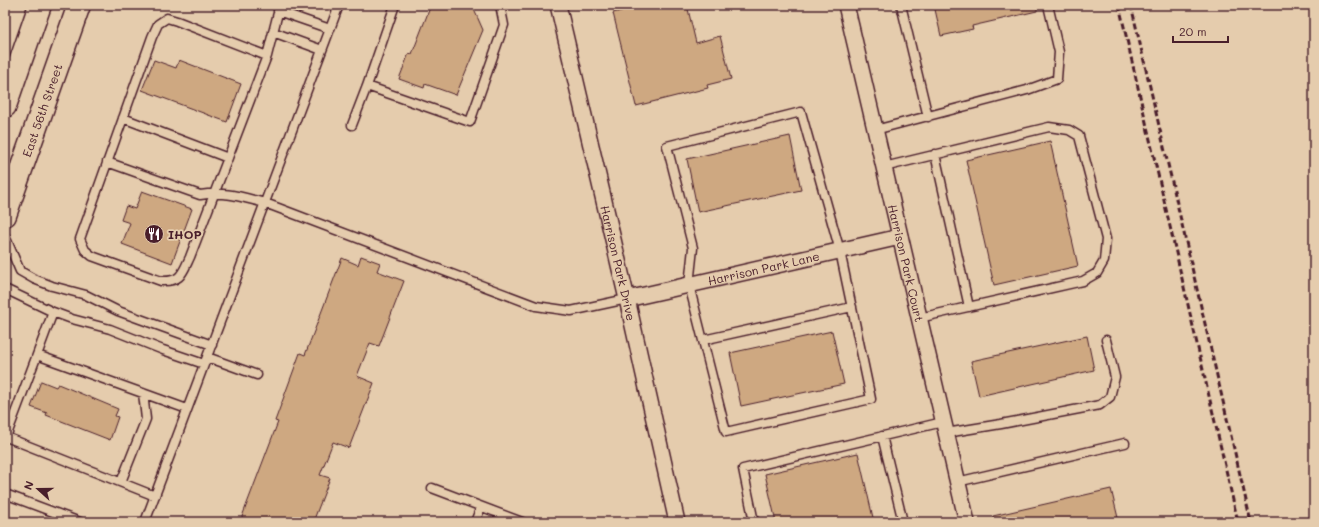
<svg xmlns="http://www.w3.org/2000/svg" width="1319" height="527" viewBox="0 0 1319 527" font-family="Mali,sans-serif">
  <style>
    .building { fill: #cea881; stroke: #4a1f2b }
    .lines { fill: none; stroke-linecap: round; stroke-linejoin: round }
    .lane-casing { stroke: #4a1f2b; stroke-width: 11 }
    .street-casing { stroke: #4a1f2b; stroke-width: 18 }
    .primary-casing { stroke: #4a1f2b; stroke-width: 25 }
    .lane { stroke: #e5ccad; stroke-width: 8 }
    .street { stroke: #e5ccad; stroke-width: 15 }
    .primary { stroke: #e5ccad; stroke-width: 22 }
    .rail { stroke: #4a1f2b; stroke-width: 3; stroke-dasharray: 6 3; stroke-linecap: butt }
    .labels { text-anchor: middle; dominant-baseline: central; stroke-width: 3.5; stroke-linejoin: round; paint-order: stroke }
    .street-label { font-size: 12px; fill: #4a1f2b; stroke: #e5ccad }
    .poi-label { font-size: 12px; font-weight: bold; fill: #4a1f2b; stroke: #e5ccad; text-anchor: start }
  </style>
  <rect width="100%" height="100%" fill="#e5ccad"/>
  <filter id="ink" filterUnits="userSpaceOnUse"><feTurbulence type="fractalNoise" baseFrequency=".025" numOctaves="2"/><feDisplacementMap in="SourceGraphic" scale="8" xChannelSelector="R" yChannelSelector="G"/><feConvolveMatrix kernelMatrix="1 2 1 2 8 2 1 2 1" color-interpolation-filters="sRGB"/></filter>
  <g filter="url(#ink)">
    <!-- building -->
    <path class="building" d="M 431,5 L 472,5 L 483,30 L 456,95 L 425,84 L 424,88 L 399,79 L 409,53 L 412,54 Z
      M 645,5 L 687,5 L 696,43 L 720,36 L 731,79 L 707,85 L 708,88 L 636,106 L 613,13 Z
      M 934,5 L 1037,5 L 1037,11 L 972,26 L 973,29 L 941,36 Z
      M 154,60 L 176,68 L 179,60 L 241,84 L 227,122 L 142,90 Z
      M 790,136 L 801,190 L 698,212 L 687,159 Z
      M 1050,141 L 1078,266 L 994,285 L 966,160 Z
      M 142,191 L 192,209 L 172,263 L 122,244 L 130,223 L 121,220 L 126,206 L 135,209 Z
      M 361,256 L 380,263 L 377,271 L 404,281 L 379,346 L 370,343 L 357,376 L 374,383 L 349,448 L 333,442 L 320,475 L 330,478 L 313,522 L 240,522 L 278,422 L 275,421 L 300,353 L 305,355 L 342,258 L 358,265 Z
      M 832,331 L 844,384 L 741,406 L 730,353 Z
      M 1087,336 L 1094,370 L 979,396 L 971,361 Z
      M 41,381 L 56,387 L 58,384 L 118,409 L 115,416 L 118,417 L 110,440 L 46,415 L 47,413 L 31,407 Z
      M 858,453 L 874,522 L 776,522 L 765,474 Z
      M 1111,489 L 1119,522 L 993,522 L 993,516 Z"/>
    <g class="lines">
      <defs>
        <path id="lane" d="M 395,5 L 367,86 L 470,122 L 504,25 L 500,5
          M 901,5 L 928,117
          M 278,11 L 330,29
          M 273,32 L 322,50
          M 267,56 L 177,21 L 167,18 L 158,24 L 152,37 L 80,239 L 85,250 L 92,256 L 161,281 C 181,282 182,274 190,257 L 267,56 L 280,5
          M 801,112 L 840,251 L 871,399 L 726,432 L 689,285 L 693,248 L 667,146 Z
          M 123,118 L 228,158
          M 352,125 L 367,86
          M 875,130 L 1027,90 L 1057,79 L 1059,52 L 1048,5
          M 935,154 L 969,307
          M 107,162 L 200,195 C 225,191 241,197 265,203 L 536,306 L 571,311 L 627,299
          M 884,167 L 1049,127 L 1069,130 L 1079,136 L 1106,239 L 1104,261 L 1097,273 L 1083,281 L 919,318
          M 5,236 L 20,271 L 34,279 L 52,286 L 86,295 L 118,311 L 212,345
          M 5,289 L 53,312 L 72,319 L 110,329 L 163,350 L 204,364
          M 53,312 L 37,355 L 187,409
          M 703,340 L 852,307
          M 37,355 L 6,437 L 155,496
          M 207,357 L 257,375
          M 946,433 L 1001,424 L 1100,405 L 1110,397 L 1115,377 L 1106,340
          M 882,436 L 903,522
          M 121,482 L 146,419 L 143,393
          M 957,482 L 1125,443
          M 432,488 L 522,522
          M 5,494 L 80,522
          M 5,520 L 10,522
          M 145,522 L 339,5
          M 475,522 L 481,507
          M 754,522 L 743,469 L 943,422"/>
        <g id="street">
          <path id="s1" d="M 558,5 L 627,299 L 677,522"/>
          <path id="s2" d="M 846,5 L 967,522"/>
          <path id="s3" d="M 627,299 L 900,237"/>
        </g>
        <g id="primary">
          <path d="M 5,106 L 40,5"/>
          <path id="s4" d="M 5,215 L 79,5"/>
        </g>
      </defs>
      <!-- lane casing -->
      <use href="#lane" class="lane-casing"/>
      <!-- street casing -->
      <use href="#street" class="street-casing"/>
      <!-- primary casing -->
      <use href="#primary" class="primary-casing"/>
      <!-- lane -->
      <use href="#lane" class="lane"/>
      <!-- street -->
      <use href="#street" class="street"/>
      <!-- primary -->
      <use href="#primary" class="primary"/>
      <!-- rail -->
      <path class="rail" d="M 1119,5 L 1238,522
        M 1131,5 L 1251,522"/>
    </g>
  </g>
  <!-- icons -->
  <defs>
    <symbol id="restaurant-disc" viewBox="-11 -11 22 22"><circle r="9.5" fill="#4a1f2b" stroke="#e5ccad"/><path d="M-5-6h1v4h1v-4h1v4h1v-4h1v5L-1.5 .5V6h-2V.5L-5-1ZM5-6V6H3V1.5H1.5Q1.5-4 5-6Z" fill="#fff"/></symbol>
  </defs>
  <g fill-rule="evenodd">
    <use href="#restaurant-disc" x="143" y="223" width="22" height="22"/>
  </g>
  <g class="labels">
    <!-- street labels -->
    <g class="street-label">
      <text stroke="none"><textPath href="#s4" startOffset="111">East 56th Street</textPath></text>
      <text stroke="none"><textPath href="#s1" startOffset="265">Harrison Park Drive</textPath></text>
      <text stroke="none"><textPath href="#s2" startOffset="265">Harrison Park Court</textPath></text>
      <text stroke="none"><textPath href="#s3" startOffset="140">Harrison Park Lane</textPath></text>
    </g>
    <!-- poi labels -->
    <g class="poi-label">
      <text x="168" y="234">IHOP</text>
    </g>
  </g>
  <!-- margin -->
  <rect width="1319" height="527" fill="none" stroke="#e5ccad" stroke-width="20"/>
  <rect x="10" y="10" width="1299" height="507" fill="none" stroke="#4a1f2b" stroke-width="1.5" filter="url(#ink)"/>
  <!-- north arrow -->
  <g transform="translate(38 489) rotate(291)" stroke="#e5ccad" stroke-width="3" paint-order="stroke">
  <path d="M0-3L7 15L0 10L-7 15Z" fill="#4a1f2b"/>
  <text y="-6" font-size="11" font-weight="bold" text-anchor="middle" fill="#4a1f2b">N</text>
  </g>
  <!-- scale -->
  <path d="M1173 36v6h55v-6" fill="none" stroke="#4a1f2b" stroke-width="2"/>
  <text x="1179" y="36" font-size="12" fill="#4a1f2b" stroke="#e5ccad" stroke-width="3" paint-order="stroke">20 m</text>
</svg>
